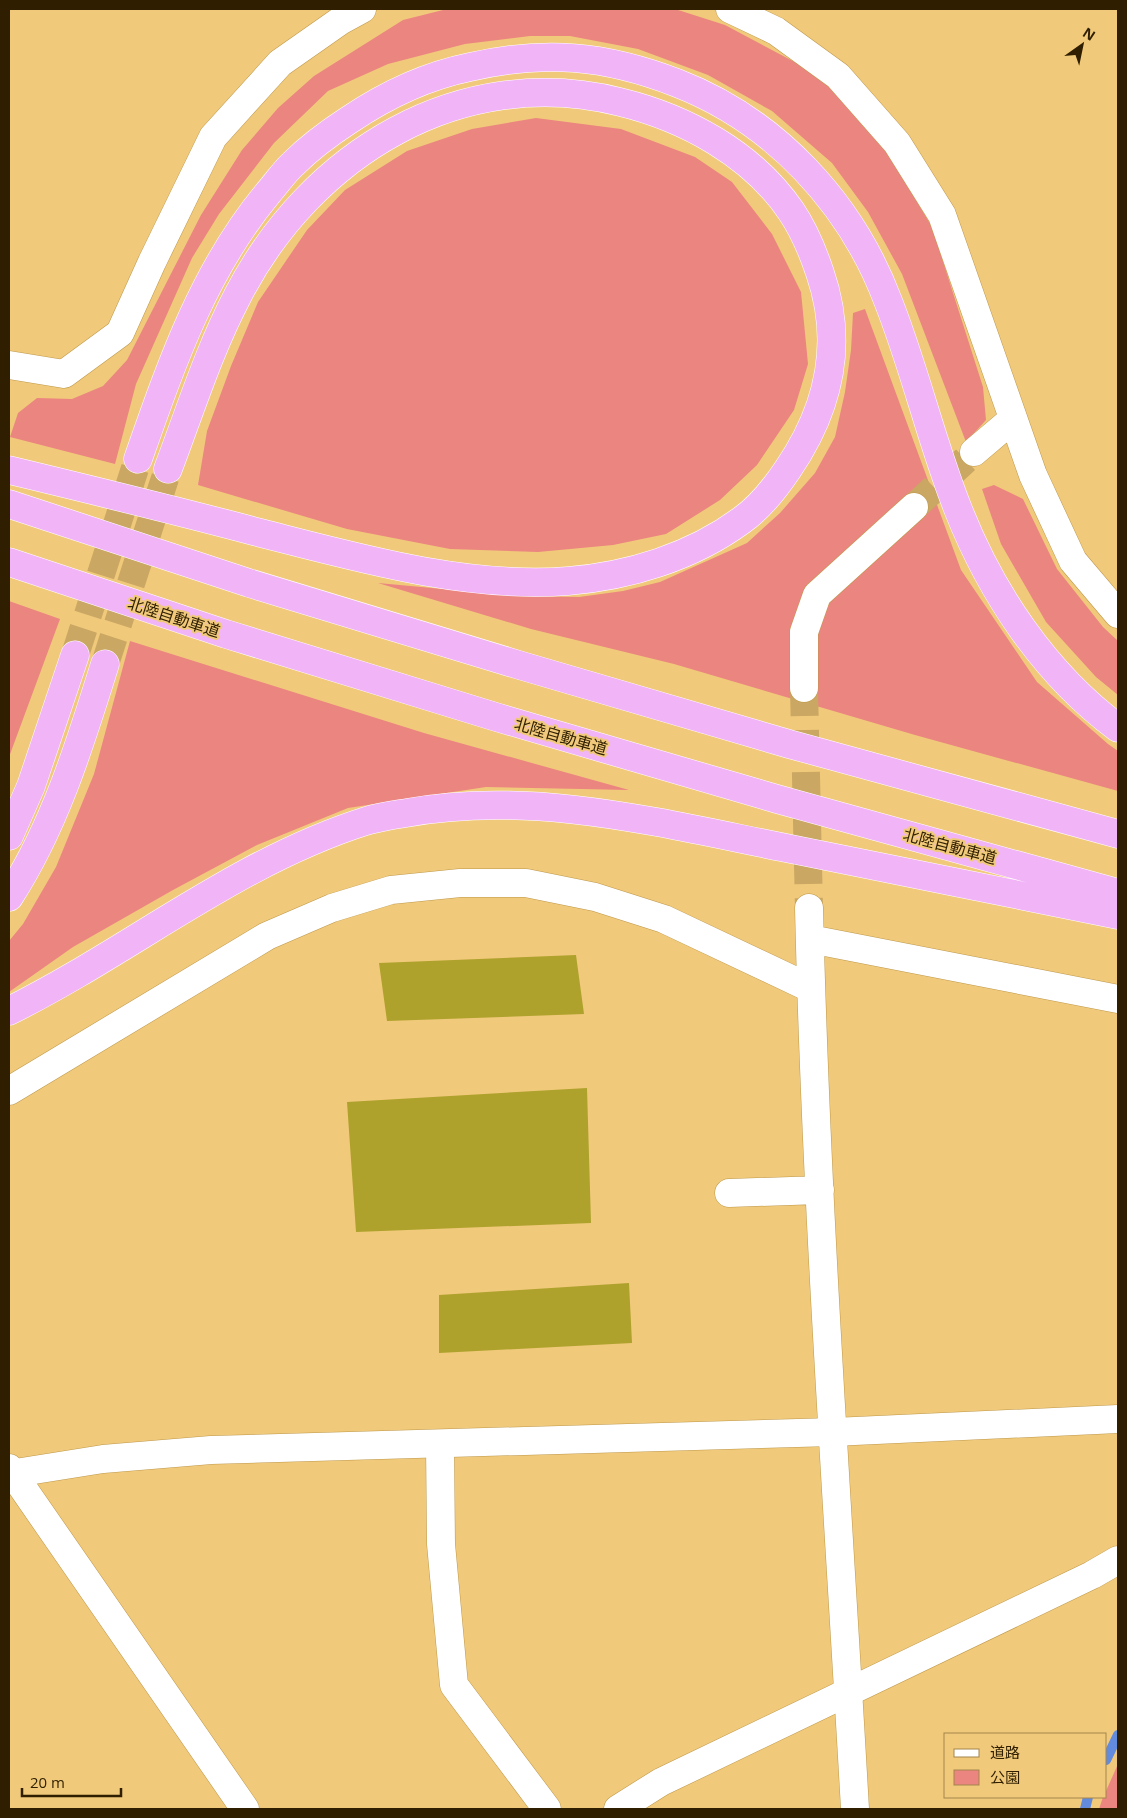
<svg xmlns="http://www.w3.org/2000/svg" width="1127" height="1818" viewBox="0 0 1127 1818" font-family="'Open Sans','Noto Sans JP',sans-serif">
  <style>
    .green { fill: #eb8580 }
    .lines { fill: none; stroke-linecap: round; stroke-linejoin: round }
    .stream { stroke: #628add; stroke-width: 10 }
    .building { fill: #aea22c }
    .street-tunnel { stroke: #caa762; stroke-width: 28; stroke-dasharray: 28 14; stroke-linecap: butt }
    .highway-tunnel { stroke: #caa762; stroke-width: 28; stroke-dasharray: 28 14; stroke-linecap: butt }
    .street-casing { stroke: #be9849; stroke-width: 29 }
    .secondary-casing { stroke: #be9849; stroke-width: 29 }
    .highway-casing { stroke: #fff; stroke-width: 29 }
    .street { stroke: #fff; stroke-width: 28 }
    .secondary { stroke: #fff; stroke-width: 28 }
    .highway { stroke: #f1b5f7; stroke-width: 28 }
    .labels { text-anchor: middle; dominant-baseline: central; stroke-width: 4; stroke-linejoin: round; paint-order: stroke }
    .street-label { font-size: 16px; fill: #2f1f00; stroke: #f1c97b }
  </style>
  <rect width="100%" height="100%" fill="#f1c97b"/>
  <!-- green -->
  <path class="green" d="M 447,9 L 675,9 L 725,25 L 804,67 L 843,97 L 886,150 L 932,227 L 983,387 L 986,420 L 966,442 L 902,274 L 868,212 L 832,163 L 772,111 L 708,75 L 638,49 L 570,36 L 530,36 L 465,44 L 388,64 L 328,91 L 274,143 L 219,214 L 192,258 L 136,384 L 115,464 L 10,437 L 18,413 L 37,398 L 72,399 L 103,386 L 127,360 L 201,215 L 242,150 L 278,108 L 314,76 L 403,20 Z
    M 536,118 L 621,129 L 695,157 L 732,182 L 772,234 L 801,292 L 808,364 L 794,410 L 757,465 L 720,500 L 666,534 L 613,545 L 538,552 L 450,549 L 347,529 L 198,485 L 207,431 L 231,366 L 258,302 L 307,230 L 345,190 L 407,151 L 472,129 Z
    M 865,309 L 961,570 L 1037,682 L 1108,744 L 1118,751 L 1118,791 L 915,735 L 674,664 L 531,629 L 378,583 L 519,596 L 579,597 L 623,591 L 660,582 L 747,543 L 780,513 L 815,473 L 835,437 L 845,392 L 851,350 L 853,313 Z
    M 994,485 L 1023,499 L 1057,569 L 1103,627 L 1118,641 L 1118,695 L 1096,677 L 1046,622 L 1001,544 L 982,489 Z
    M 9,601 L 60,619 L 9,757 Z
    M 130,641 L 424,733 L 629,790 L 486,787 L 348,808 L 257,845 L 173,890 L 73,947 L 9,992 L 9,941 L 23,924 L 56,867 L 94,774 Z
    M 1118,1764 L 1118,1809 L 1099,1809 L 1103,1797 L 1106,1797 L 1106,1791 Z"/>
  <g class="lines">
    <!-- stream -->
    <path class="stream" d="M 1106,1760 L 1118,1735
      M 1085,1809 L 1088,1797"/>
  </g>
  <!-- building -->
  <path class="building" d="M 576,955 L 584,1014 L 387,1021 L 379,963 Z
    M 587,1088 L 591,1223 L 356,1232 L 347,1102 Z
    M 629,1283 L 632,1343 L 439,1353 L 439,1295 Z"/>
  <g class="lines">
    <!-- street-tunnel -->
    <path class="street-tunnel" d="M 914,507 L 974,452
      M 804,688 L 809,908"/>
    <!-- highway-tunnel -->
    <path class="highway-tunnel" d="M 75,655 L 138,459
      M 105,664 L 168,469"/>
    <defs>
      <path id="street" d="M 730,9 L 776,31 L 838,76 L 897,143 L 942,215 L 1033,475 L 1073,561 L 1118,614
        M 9,365 L 64,374 L 120,333 L 152,262 L 213,137 L 280,63 L 340,21 L 362,9
        M 974,452 L 1013,419
        M 804,688 L 804,632 L 817,595 L 914,507
        M 809,908 C 816,1208 838,1509 855,1809
        M 810,939 L 1118,999
        M 9,1091 L 267,936 L 332,908 L 391,890 L 460,883 L 526,883 L 595,897 L 664,919 L 810,988
        M 729,1193 L 820,1190
        M 440,1444 L 441,1544 L 454,1685 L 547,1809"/>
      <path id="secondary" d="M 9,1468 L 245,1809
        M 9,1474 L 103,1459 L 211,1450 L 833,1432 L 1118,1419
        M 618,1809 L 661,1782 L 1092,1575 L 1118,1560"/>
      <path id="highway" d="M 138,459 C 171,365 203,271 268,193 C 276,184 284,172 293,164 C 310,147 329,133 349,120 C 386,95 426,76 470,67 C 545,50 605,55 677,83 C 775,121 851,203 888,301 C 915,369 931,441 958,509 C 991,593 1045,674 1118,728
        M 9,470 C 92,490 175,510 257,532 C 355,557 466,589 568,581 C 629,576 692,557 742,520 C 760,507 776,487 788,469 C 829,409 844,343 820,273 C 813,252 804,230 791,211 C 752,154 686,118 620,102 C 460,62 311,154 238,295 C 209,350 190,411 168,469
        M 9,504 L 249,583 L 519,665 L 789,744 L 1118,834
        M 9,562 L 226,634 L 496,717 L 777,799 L 1118,893
        M 9,836 L 31,786 L 75,655
        M 9,897 C 55,826 80,744 105,664
        M 9,1011 C 130,951 236,862 366,821 C 379,817 393,815 406,813 C 536,789 668,825 796,850 C 903,872 1011,893 1118,915"/>
    </defs>
    <!-- street casing -->
    <use href="#street" class="street-casing"/>
    <!-- secondary casing -->
    <use href="#secondary" class="secondary-casing"/>
    <!-- highway casing -->
    <use href="#highway" class="highway-casing"/>
    <!-- street -->
    <use href="#street" class="street"/>
    <!-- secondary -->
    <use href="#secondary" class="secondary"/>
    <!-- highway -->
    <use href="#highway" class="highway"/>
  </g>
  <g class="labels">
    <!-- street labels -->
    <g class="street-label">
      <text transform="translate(174 617) rotate(18)">北陸自動車道</text>
      <text transform="translate(561 736) rotate(16)">北陸自動車道</text>
      <text transform="translate(950 846) rotate(15)">北陸自動車道</text>
    </g>
  </g>
  <!-- border -->
  <rect width="1127" height="1818" fill="none" stroke="#2f1f00" stroke-width="20"/>
  <!-- legend -->
  <rect x="944" y="1733" width="162" height="65" fill="#f1c97b" stroke="#a3854a"/>
  <rect x="954" y="1749" width="25" height="8" fill="#ffffff" stroke="#a3854a"/>
  <text x="990" y="1758" font-size="15" fill="#2f1f00">道路</text>
  <rect x="954" y="1770" width="25" height="15" fill="#eb8580" stroke="#a3854a"/>
  <text x="990" y="1783" font-size="15" fill="#2f1f00">公園</text>
  <!-- north arrow -->
  <g transform="translate(1082 45) rotate(33)" stroke="#f1c97b" stroke-width="4" paint-order="stroke">
  <path d="M0-4L9 19L0 12L-9 19Z" fill="#2f1f00"/>
  <text y="-8" font-size="14" font-weight="bold" text-anchor="middle" fill="#2f1f00">N</text>
  </g>
  <!-- scale -->
  <path d="M22 1788v8h99v-8" fill="none" stroke="#2f1f00" stroke-width="2.5"/>
  <text x="30" y="1788" font-size="15" fill="#2f1f00" stroke="#f1c97b" stroke-width="4" paint-order="stroke">20 m</text>
</svg>
